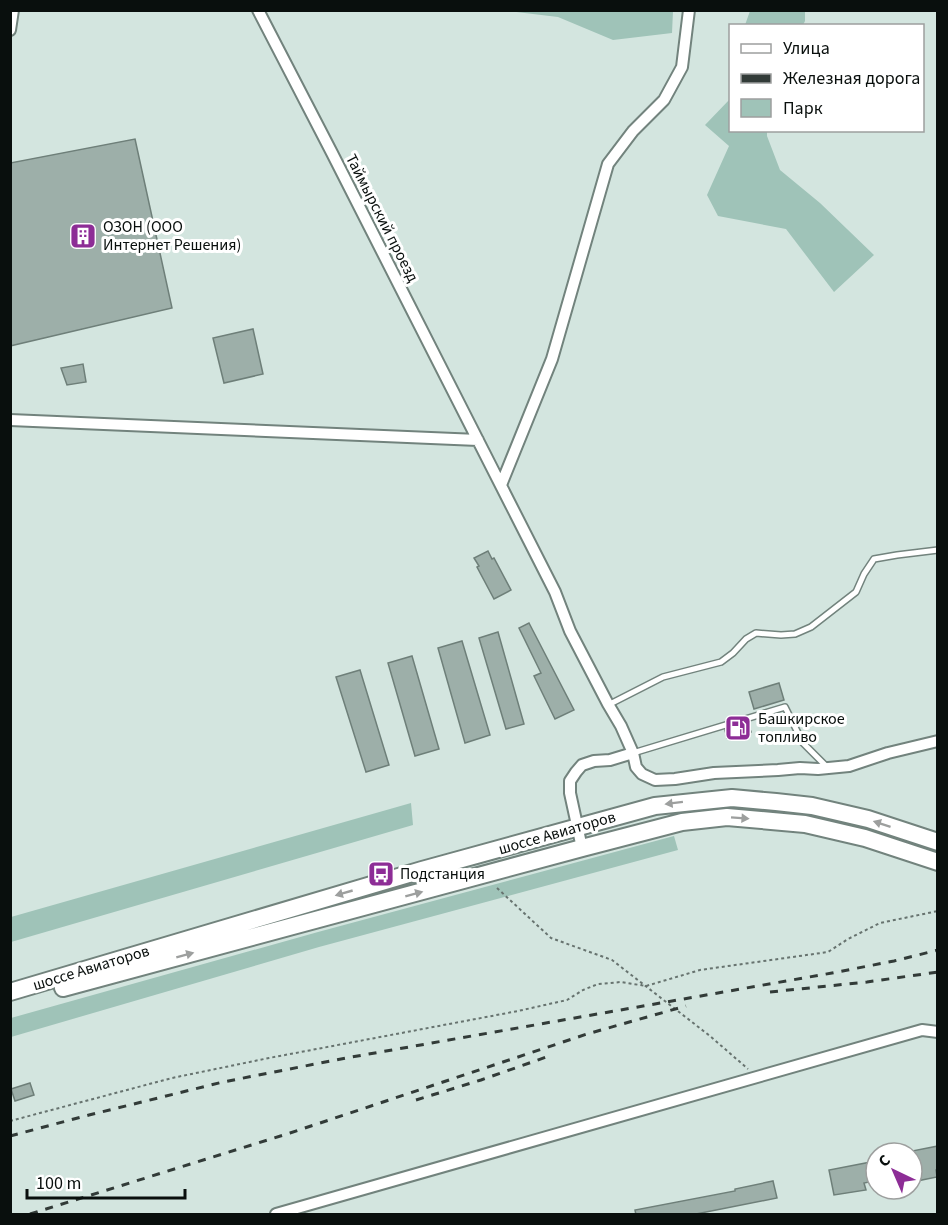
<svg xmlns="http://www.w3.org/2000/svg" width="948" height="1225" viewBox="0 0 948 1225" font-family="'Source Sans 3',sans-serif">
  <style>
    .green { fill: #9fc3b8 }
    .building { fill: #9dafa9; stroke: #6e7f79; stroke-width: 1.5 }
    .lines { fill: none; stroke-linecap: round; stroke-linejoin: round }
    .lane-casing { stroke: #72837d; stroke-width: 8 }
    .street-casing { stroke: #72837d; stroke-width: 14 }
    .primary-casing { stroke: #72837d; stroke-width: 20 }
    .path { stroke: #67736f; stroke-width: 2; stroke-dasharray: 3 3; stroke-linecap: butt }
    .lane { stroke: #fff; stroke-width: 5 }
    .street { stroke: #fff; stroke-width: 10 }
    .primary { stroke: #fff; stroke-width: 16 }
    .rail { stroke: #323b38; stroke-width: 3; stroke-dasharray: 8 8; stroke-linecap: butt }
    .oneway { fill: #9d9f9e }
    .labels { text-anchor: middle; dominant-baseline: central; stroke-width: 6; stroke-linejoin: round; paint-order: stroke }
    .street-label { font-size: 16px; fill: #090f0d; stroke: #fff }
    .poi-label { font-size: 16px; fill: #090f0d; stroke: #fff; text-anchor: start }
  </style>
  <rect width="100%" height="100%" fill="#d3e5df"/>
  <!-- green -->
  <path class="green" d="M 507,11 L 673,11 L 672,33 L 613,40 L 558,17 Z
    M 750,11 L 805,11 L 805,21 L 803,25 L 745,25 Z
    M 730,96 L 730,130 L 767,131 L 767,136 L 780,170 L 820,203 L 874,255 L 834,292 L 786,229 L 718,216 L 707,195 L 729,146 L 705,125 L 730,99 Z
    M 411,803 L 413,825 L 11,942 L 11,917 Z
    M 674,836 L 678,850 L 319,947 L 11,1037 L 11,1018 L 318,932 Z"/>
  <!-- building -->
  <path class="building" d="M 135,139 L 172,308 L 10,346 L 10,163 Z
    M 253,329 L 263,374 L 224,383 L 213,338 Z
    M 83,364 L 86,382 L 67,385 L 61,368 Z
    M 488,551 L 492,559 L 494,558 L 511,590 L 494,599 L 477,567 L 479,566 L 474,558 Z
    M 529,623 L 574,710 L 555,719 L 534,676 L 541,673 L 519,628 Z
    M 498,632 L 524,724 L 506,729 L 479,638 Z
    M 462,641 L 490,735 L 465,743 L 438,648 Z
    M 412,656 L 439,749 L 415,756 L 388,663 Z
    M 360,670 L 389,765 L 366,772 L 336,677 Z
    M 779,683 L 784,700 L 754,709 L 749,692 Z
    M 748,723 L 751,732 L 727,738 L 725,730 Z
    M 30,1083 L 34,1095 L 15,1101 L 11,1089 Z
    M 938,1146 L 938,1169 L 936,1170 L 937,1177 L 912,1182 L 912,1151 Z
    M 876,1161 L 876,1175 L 873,1175 L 874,1181 L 864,1183 L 866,1190 L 834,1195 L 829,1170 Z
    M 773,1181 L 777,1198 L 691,1215 L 636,1215 L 635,1210 L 735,1191 L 735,1189 Z"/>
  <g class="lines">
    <defs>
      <path id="lane" d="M 612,703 L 663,677 L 721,662 L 733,653 L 746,639 L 756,633 L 781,635 L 795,634 L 811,627 L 856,592 L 864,574 L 874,559 L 897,555 L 938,550
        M 633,753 L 785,707 L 803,743 L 828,768"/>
      <path id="street" d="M 258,10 L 332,153 L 555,592 L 570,631 L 608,704 L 621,726 L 633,753 L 636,767 L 642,774 L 655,780 L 675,779 L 714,773 L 778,770 L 800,768 L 818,769 L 849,766 L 888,753 L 938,741
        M 10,30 L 13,10
        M 10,420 L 478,440
        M 501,485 L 552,359 L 608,164 L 633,131 L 664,100 L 682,67 L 689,10
        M 582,848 L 570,793 L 570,781 L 576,772 L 582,765 L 594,761 L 610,760 L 633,753
        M 276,1214 L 922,1030 L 938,1032"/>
      <path id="primary" d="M 63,988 L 582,848 L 682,822 L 727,817 L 805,824 L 865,838 L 938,862
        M 10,992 L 422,870 L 655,806 L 732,798 L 776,802 L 812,806 L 868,819 L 938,842"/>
    </defs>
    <!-- lane casing -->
    <use href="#lane" class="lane-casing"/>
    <!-- street casing -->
    <use href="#street" class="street-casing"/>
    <!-- primary casing -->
    <use href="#primary" class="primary-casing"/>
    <!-- path -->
    <path class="path" d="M 497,888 L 551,938 L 612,960 L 710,1036 L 748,1069
      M 10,1121 L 172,1078 L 269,1058 L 518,1011 L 567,1000 L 583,990 L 598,984 L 621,982 L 646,986 L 700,970 L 828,952 L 848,939 L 880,923 L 938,911"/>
    <!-- lane -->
    <use href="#lane" class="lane"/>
    <!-- street -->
    <use href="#street" class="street"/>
    <!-- primary -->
    <use href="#primary" class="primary"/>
    <!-- rail -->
    <path class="rail" d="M 770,992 L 867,982 L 938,972
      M 416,1100 L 481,1080 L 552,1055
      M 10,1136 L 89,1115 L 223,1082 L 346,1058 L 832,973 L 894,961 L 938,950
      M 30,1214 L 290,1133 L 587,1034 L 686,1006"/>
  </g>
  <!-- one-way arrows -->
  <defs><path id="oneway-solid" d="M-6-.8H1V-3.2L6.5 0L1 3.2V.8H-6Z" transform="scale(1.5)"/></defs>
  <g class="oneway">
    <use href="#oneway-solid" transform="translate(674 803) rotate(173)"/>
    <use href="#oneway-solid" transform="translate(740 818) rotate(4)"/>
    <use href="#oneway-solid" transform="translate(882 824) rotate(-162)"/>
    <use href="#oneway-solid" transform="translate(344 893) rotate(164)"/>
    <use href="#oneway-solid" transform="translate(414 894) rotate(-15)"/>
    <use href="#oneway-solid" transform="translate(185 955) rotate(-15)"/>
  </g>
  <!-- icons -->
  <defs>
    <symbol id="building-square" viewBox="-11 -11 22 22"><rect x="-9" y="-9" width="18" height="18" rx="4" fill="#8d2d96" stroke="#fff"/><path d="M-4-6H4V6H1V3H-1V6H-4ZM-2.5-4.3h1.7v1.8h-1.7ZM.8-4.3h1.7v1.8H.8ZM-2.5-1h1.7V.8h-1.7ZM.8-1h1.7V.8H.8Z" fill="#fff"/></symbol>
    <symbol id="fuel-square" viewBox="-11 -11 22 22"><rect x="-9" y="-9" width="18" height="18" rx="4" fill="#8d2d96" stroke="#fff"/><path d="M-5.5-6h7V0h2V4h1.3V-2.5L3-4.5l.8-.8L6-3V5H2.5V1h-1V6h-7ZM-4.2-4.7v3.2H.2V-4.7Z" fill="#fff"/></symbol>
    <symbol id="bus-square" viewBox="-11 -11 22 22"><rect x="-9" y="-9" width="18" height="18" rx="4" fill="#8d2d96" stroke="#fff"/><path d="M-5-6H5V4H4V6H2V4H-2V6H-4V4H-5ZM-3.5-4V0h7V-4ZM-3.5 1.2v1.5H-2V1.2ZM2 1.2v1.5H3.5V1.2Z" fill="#fff"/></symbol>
  </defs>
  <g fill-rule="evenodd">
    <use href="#building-square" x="68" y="221" width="30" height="30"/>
    <use href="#fuel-square" x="723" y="713" width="30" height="30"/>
    <use href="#bus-square" x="366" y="859" width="30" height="30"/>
  </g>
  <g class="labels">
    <!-- street labels -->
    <g class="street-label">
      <text transform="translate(382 218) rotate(63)">Таймырский проезд</text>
      <text transform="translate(557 833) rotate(-16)">шоссе Авиаторов</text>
      <text transform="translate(91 968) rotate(-17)">шоссе Авиаторов</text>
    </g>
    <!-- poi labels -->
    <g class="poi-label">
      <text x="103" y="227">ОЗОН (ООО<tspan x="103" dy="18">Интернет Решения)</tspan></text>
      <text x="758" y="719">Башкирское<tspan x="758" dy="18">топливо</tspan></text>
      <text x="400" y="874">Подстанция</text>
    </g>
  </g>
  <!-- border -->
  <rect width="948" height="1225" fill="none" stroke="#090f0d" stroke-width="24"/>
  <!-- legend -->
  <rect x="729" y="24" width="195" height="108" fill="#ffffff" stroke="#9d9f9e" stroke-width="1.5"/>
  <rect x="741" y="44" width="30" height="9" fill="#ffffff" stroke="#9d9f9e" stroke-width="1.5"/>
  <text x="783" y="54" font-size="18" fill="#090f0d">Улица</text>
  <rect x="741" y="74" width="30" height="9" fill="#323b38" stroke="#9d9f9e" stroke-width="1.5"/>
  <text x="783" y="84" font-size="18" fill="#090f0d">Железная дорога</text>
  <rect x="741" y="99" width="30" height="18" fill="#9fc3b8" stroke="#9d9f9e" stroke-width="1.5"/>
  <text x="783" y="114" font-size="18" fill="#090f0d">Парк</text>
  <!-- north arrow -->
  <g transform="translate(894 1171) rotate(316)"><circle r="28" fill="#ffffff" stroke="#9d9f9e" stroke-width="1.5"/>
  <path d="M0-4.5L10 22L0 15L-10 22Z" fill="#8d2d96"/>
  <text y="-9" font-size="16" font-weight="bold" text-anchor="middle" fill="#090f0d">С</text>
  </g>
  <!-- scale -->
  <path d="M27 1189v9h158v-9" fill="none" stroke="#090f0d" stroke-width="3"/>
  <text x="36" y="1189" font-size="18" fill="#090f0d" stroke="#ffffff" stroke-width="4.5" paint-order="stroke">100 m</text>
</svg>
